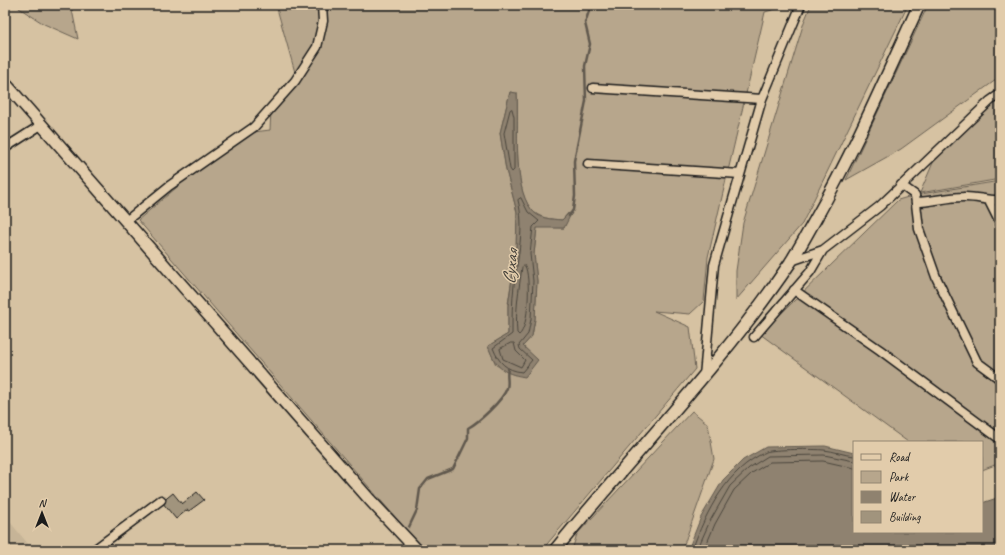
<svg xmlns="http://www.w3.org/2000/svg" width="1005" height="555" viewBox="0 0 1005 555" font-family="Caveat,sans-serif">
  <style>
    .built { fill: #c6b497 }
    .green { fill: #b7a68c; stroke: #6a6154; fill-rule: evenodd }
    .water { fill: #8f826f; stroke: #61594e }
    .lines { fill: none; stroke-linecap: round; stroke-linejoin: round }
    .shore { stroke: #4a453d; stroke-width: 1 }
    .stream { stroke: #61594e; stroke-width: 2.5 }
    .building { fill: #a1947d; stroke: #1c1c1c }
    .street-casing { stroke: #1c1c1c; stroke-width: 11 }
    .secondary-casing { stroke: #1c1c1c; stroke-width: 14 }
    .street { stroke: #e2ccab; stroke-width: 8 }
    .secondary { stroke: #e2ccab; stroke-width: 11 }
    .labels { text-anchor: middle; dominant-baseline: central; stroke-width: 3; stroke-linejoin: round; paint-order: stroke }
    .water-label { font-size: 18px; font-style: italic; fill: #444039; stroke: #e2ccab }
  </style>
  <rect width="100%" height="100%" fill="#d6c2a2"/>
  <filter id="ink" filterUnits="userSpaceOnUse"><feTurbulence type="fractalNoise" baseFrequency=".025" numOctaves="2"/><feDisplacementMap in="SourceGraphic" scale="8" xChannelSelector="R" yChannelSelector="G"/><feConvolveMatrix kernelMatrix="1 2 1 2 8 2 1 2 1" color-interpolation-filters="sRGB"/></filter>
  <g filter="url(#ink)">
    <!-- built -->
    <path class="built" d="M 5,516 L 33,550 L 5,550 Z"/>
    <!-- green -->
    <path class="green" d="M 18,5 L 71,5 L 78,39 L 44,24 L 19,8 Z
      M 276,5 L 781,5 L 779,8 L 765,12 L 708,257 L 704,301 L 690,314 L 654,311 L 690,327 L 695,369 L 542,550 L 426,550 L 408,532 L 138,220 L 189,177 L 254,132 L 270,130 L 271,110 L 298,83 ZM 510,92 L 517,94 C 519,124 512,186 531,209 C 539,219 551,219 562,220 L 568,213 L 564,228 L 537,227 L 534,254 L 537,281 L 535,319 L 532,336 L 523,346 L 515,375 L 496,365 L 488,346 L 508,334 L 508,304 L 516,252 L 517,212 L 506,170 L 500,133 Z
      M 811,5 L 908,5 L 802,224 L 736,300 L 736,271 L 743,223 L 804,22 Z
      M 928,5 L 1000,5 L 1000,77 L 901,149 L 846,180 Z
      M 1000,98 L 1000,179 L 920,193 L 935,158 Z
      M 1000,181 L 1000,463 L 982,470 L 982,442 L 908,442 L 760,334 L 898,200 L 915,195 Z
      M 692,411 L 708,424 L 714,459 L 682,550 L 572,550 L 577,534 Z"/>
    <!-- water -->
    <path class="water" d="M 510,92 L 517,93 C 519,124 512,185 531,209 C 538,219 551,219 562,220 L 569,213 L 571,214 L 564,228 L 537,228 L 534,254 L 537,281 L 535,319 L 532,336 L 523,346 L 538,360 L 525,377 C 501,373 496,367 488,346 L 508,334 L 508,306 L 516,252 L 517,212 L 506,170 L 500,133 Z
      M 825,446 L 854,453 L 854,532 L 982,532 L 982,503 L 1000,497 L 1000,550 L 688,550 L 701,517 L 723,480 L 743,460 L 766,447 Z"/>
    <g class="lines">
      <!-- shore -->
      <path class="shore" d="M 512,109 L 514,117 L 514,170 L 512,172 L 510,169 L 504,133 L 510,110 Z
        M 521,198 L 528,212 L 539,221 L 533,227 L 530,254 L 533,281 L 531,319 L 528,334 L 519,345 L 520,349 L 532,360 L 522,372 C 506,370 499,363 493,348 L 512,334 C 512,318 512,302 514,285 C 518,257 525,228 518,200 Z
        M 525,266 C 531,276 529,328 519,335 L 517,333 C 515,311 519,289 522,267 Z
        M 511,343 L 514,343 L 516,351 L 525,360 L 521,367 L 503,359 L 500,349 Z
        M 692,550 C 706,512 727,469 766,452 C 773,449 815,449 824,450 C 834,451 844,455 854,456
        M 697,550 L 710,521 L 730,486 L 749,468 L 768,456 L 824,455 L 854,461
        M 704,550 L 715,524 L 734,490 L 752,473 L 770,462 L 823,461 L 854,468"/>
      <!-- stream -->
      <path class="stream" d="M 569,216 L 573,210 L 575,196 L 574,161 L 586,101 L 585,66 L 590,44 L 585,23 L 591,5
        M 409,527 L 417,510 L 420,489 L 428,479 L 453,469 L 468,438 L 468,428 C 479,422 503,400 507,388 C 509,382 506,376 508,369
        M 389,550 L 391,546"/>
    </g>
    <!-- building -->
    <path class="building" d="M 197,492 L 204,500 L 189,511 L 187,510 L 176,519 L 162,502 L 173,493 L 182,504 Z"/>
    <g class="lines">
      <defs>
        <path id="street" d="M 593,88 L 762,99
          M 5,148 L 41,125
          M 588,164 L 740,174
          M 901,185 L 915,195 L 919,229 L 936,277 L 977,362 L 1000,379
          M 989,201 L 1000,223
          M 916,202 C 932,202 947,197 963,197 C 975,196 987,201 1000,200
          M 126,221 L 169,186 L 254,127 L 295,81 L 317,47 L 323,21 L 322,5
          M 791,261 L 823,250 L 880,206 L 990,101 L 1000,94
          M 794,290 L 880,350 L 1000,439
          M 754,337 L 810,272 L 823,250
          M 704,376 L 714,265 L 762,99 L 801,5
          M 94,550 L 161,500"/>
        <path id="secondary" d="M 5,83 L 370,500 L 417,550
          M 555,550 C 633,454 721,365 790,263 C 799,249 807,234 815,220 C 854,151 886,77 919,5"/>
      </defs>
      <!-- street casing -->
      <use href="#street" class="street-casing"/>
      <!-- secondary casing -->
      <use href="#secondary" class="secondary-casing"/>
      <!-- street -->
      <use href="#street" class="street"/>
      <!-- secondary -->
      <use href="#secondary" class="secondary"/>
    </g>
  </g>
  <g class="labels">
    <!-- water labels -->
    <g class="water-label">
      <text transform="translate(510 267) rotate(-84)">Сухая</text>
    </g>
  </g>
  <!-- margin -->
  <rect width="1005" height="555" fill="none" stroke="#e2ccab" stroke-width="20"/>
  <rect x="10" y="10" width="985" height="535" fill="none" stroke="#1c1c1c" stroke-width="1.5" filter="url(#ink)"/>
  <!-- legend -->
  <rect x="853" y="441" width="130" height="92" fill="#e2ccab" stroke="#938672"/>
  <rect x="861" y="454" width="20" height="6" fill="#e2ccab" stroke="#938672"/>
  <text x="889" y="461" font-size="12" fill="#1c1c1c">Road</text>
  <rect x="861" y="471" width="20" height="12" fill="#b7a68c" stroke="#938672"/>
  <text x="889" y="481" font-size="12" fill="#1c1c1c">Park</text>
  <rect x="861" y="491" width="20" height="12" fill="#8f826f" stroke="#938672"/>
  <text x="889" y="501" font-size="12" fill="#1c1c1c">Water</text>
  <rect x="861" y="511" width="20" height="12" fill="#a1947d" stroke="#938672"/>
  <text x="889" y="521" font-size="12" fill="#1c1c1c">Building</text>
  <!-- north arrow -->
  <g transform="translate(42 513)" stroke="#e2ccab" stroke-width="3" paint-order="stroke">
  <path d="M0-3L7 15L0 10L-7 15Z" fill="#1c1c1c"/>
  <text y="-6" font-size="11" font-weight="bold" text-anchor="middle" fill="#1c1c1c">N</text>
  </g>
</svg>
